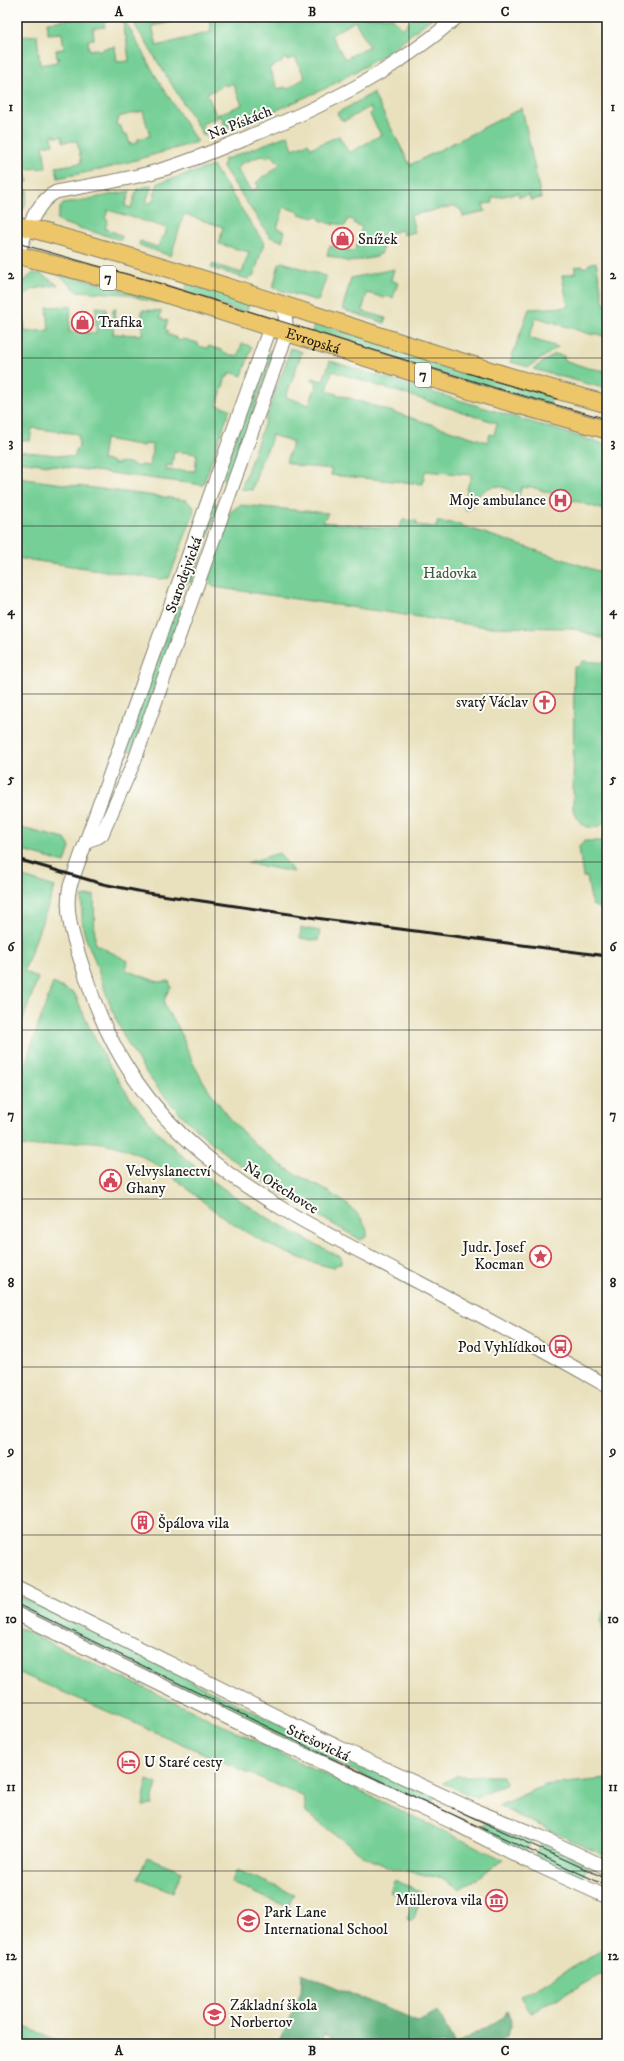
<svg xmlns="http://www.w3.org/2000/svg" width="624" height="2061" viewBox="0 0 624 2061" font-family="'IM FELL DW Pica',serif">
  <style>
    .green { fill: #76cf96; stroke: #497659; fill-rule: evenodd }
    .forest { fill: #60b27f; stroke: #3e674e }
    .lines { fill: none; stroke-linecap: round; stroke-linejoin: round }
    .tertiary-casing { stroke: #827e6d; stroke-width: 15 }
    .primary-casing { stroke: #827e6d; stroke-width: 19 }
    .tertiary { stroke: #fff; stroke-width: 13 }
    .primary { stroke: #ecc669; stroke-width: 17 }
    .tram { stroke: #1c1c1c; stroke-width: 1 }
    .rail { stroke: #1c1c1c; stroke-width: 3 }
    .grid { fill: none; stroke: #1c1c1c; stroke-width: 1; stroke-opacity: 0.55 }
    .labels { text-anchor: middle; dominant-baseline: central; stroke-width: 4; stroke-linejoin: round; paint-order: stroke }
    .shield { fill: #fdfcf7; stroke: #605f5e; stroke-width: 1 }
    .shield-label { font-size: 14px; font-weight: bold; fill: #1c1c1c }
    .street-label { font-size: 15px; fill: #1c1c1c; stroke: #fdfcf7 }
    .poi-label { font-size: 15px; fill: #1c1c1c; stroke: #fdfcf7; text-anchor: start }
    .park-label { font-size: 15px; fill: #3c5b47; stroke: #fdfcf7 }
    .neatline { fill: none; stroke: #1c1c1c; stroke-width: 1.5 }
    .grid-label { font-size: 13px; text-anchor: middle; font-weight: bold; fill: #1c1c1c }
  </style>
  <rect width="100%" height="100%" fill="#fdfcf7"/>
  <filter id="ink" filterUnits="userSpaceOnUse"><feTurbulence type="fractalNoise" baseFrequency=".025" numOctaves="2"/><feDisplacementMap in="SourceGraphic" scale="8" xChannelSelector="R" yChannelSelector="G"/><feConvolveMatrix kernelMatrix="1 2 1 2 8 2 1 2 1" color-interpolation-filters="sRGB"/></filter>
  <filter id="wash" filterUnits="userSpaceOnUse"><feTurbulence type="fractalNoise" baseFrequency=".012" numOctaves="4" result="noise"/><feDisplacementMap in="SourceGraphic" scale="16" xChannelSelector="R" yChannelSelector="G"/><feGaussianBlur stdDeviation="0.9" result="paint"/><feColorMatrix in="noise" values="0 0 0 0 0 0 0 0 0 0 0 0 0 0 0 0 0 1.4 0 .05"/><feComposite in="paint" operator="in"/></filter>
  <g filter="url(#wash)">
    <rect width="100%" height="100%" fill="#e9e1be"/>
    <!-- green -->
    <path class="green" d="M 94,17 L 107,17 L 108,21 L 104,21 L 105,27 L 93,28 L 94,39 L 88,40 L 89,50 L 97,49 L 100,51 L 105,48 L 115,47 L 117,62 L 129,61 L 126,35 L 124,35 L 123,17 L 154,73 L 197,142 L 108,168 L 58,178 L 56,167 L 81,163 L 81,160 L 77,141 L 63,142 L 62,136 L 56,137 L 55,135 L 52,135 L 53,144 L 43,146 L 46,168 L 26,169 L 28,182 L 17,185 L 17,53 L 20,52 L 19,37 L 37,35 L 40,65 L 57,62 L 57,59 L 61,58 L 57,59 L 56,50 L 64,49 L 62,33 L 48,34 L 47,22 ZM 143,111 L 150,136 L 138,139 L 138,142 L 132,144 L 130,142 L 130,145 L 127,134 L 123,135 L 121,126 L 117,126 L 116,122 L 119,120 L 118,117 Z
      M 130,17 L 183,17 L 179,18 L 180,20 L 152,26 L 157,46 L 211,32 L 209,17 L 244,17 L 245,23 L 267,17 L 392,17 L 402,29 L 414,17 L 433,17 L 383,56 L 328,87 L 246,124 L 226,128 L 221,116 L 202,124 L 206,136 L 203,135 ZM 355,21 L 369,46 L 345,59 L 331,35 ZM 295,57 L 305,78 L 287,89 L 285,87 L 278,89 L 269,68 L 282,62 L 284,58 L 288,60 ZM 233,83 L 242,105 L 216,115 L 207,93 L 220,88 L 223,84 L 227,86 Z
      M 373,93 L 410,165 L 522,108 L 541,198 L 530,200 L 529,195 L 519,197 L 518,193 L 492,198 L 493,203 L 483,204 L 485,211 L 463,217 L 461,210 L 455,206 L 411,215 L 415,232 L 403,235 L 402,230 L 381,235 L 383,246 L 381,254 L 377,255 L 377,257 L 349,262 L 327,255 L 330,245 L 332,247 L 334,246 L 339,247 L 339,249 L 340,248 L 345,249 L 345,251 L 346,250 L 355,251 L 362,227 L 355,224 L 352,219 L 348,219 L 345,226 L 334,223 L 334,225 L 320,220 L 320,218 L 315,216 L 314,218 L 299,214 L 299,212 L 284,207 L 277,228 L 285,232 L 282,241 L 270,237 L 223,167 L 224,160 L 288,135 L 293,149 L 308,143 L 311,148 L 339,136 L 349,153 L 381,135 L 370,115 L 372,111 L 370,107 L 344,121 L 343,119 L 341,120 L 337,113 ZM 271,154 L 280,164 L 267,176 L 263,176 L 256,183 L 259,187 L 251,191 L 238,171 L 240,164 L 263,155 L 267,158 Z
      M 213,166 L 264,243 L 254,275 L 248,279 L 211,268 L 212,264 L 242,273 L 249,252 L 219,244 L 223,227 L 184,214 L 171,256 L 139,245 L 140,241 L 157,247 L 159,245 L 161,237 L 164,238 L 167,228 L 108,210 L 105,219 L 108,220 L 105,228 L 122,236 L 121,240 L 62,223 L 57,219 L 60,208 L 63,204 L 130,191 L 125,206 L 131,208 L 137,189 L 152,185 L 146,202 L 152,203 L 158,183 Z
      M 28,190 L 24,209 L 17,208 L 17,192 Z
      M 282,262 L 325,276 L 326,278 L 318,301 L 273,288 L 279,264 Z
      M 596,262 L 604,304 L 607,304 L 606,337 L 594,333 L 593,335 L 536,317 L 529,338 L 558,347 L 529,367 L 510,362 L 529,309 L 568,307 L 562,276 L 575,273 L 575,267 L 582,266 L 586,268 L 589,264 Z
      M 394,269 L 391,280 L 398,283 L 393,298 L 386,296 L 385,298 L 367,293 L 362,311 L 386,318 L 385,323 L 344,310 L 343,307 L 351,278 Z
      M 33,273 L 41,274 L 58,285 L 33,289 L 27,294 L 17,297 L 17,288 Z
      M 58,274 L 84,279 L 165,302 L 153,302 L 125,294 L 77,291 Z
      M 188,281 L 250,302 L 246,313 L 184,294 Z
      M 71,306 L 69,332 L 96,333 L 96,307 L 106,308 L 106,321 L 112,321 L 113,309 L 116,309 L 113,334 L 142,335 L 142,310 L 161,311 L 160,318 L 168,321 L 165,329 L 168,331 L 167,334 L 175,337 L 179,341 L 184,339 L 198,343 L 198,346 L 207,348 L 208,346 L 221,350 L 225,354 L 238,356 L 242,343 L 252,347 L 242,376 L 230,372 L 228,377 L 226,377 L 217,405 L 230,409 L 203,485 L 17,461 L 17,311 L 23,309 L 25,332 L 49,330 L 47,307 ZM 32,428 L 78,434 L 79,448 L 76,449 L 75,457 L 18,451 L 19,440 L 30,441 ZM 105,439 L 143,446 L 144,444 L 153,445 L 150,466 L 142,465 L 137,467 C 131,462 122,461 115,464 L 111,461 L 102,460 ZM 174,451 L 197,454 L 195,471 L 166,470 L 167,465 L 172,466 Z
      M 315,323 L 552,394 L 549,408 L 311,334 Z
      M 291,348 L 302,352 L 286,397 L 309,405 L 317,383 L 312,380 L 312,378 L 323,381 L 330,361 L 607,445 L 607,511 L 528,486 L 528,488 L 522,487 L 518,497 C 507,485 491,482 479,495 C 475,499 473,505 468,510 L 465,509 L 467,488 L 472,475 L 425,471 L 423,484 L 331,475 L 331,469 L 300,466 L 286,462 L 293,442 L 272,435 L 269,446 L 261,461 L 252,490 L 241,489 ZM 332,371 L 497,423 L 494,435 L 490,434 L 487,442 L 327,391 Z
      M 270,350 L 274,352 L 229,480 L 221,478 L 260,369 L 266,361 Z
      M 555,354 L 564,356 L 564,360 L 588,368 L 607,371 L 607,389 L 533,369 Z
      M 17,478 L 186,500 L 194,507 L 193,515 L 169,578 L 160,579 L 17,558 Z
      M 213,503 L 217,504 L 218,508 L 192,581 L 190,583 L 186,580 Z
      M 240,505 L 328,513 L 323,522 L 398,529 L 403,520 L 417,521 L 416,525 L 437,527 L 437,522 L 454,523 L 607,574 L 607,640 L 572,628 L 487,627 L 214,587 L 211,584 L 207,574 L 229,513 Z
      M 176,605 L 184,607 L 132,751 L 127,751 L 126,749 Z
      M 583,661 L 607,663 L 607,818 C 601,829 590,830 580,823 L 573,810 L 574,667 L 577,667 Z
      M 17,827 L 65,839 L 70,847 L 65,863 L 17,849 Z
      M 584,841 L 607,841 L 607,911 L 592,905 L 587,877 L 583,877 L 579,847 Z
      M 279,853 L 294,872 L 247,863 Z
      M 17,875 L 55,887 L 24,971 L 38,978 L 17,1036 Z
      M 94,895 L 95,944 L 128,961 L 126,970 L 158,982 L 169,981 L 171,987 C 155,1009 172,1012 179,1029 C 184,1040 188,1052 193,1063 C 215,1105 249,1145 289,1170 C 310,1183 370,1208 367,1236 L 361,1240 C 271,1189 174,1133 125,1038 C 113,1015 105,991 97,967 C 94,957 89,947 85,936 C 81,923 82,910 82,897 Z
      M 301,928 L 320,931 L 318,941 L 300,938 Z
      M 53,983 L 75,994 C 92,1037 114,1078 143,1115 C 192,1176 271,1223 341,1257 L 341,1264 L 335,1265 L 334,1268 C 290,1258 251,1238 215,1211 C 185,1188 156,1158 119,1147 C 80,1134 54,1149 17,1146 L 17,1087 Z
      M 17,1595 L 272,1721 L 435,1796 L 431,1807 L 267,1730 L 17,1607 Z
      M 605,1610 L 607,1611 L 607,1652 L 601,1620 Z
      M 17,1627 L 504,1860 L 460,1889 L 444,1879 L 388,1867 L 367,1858 L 306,1813 L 304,1797 L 17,1672 Z
      M 456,1776 L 502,1776 L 507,1783 L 476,1798 L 443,1783 Z
      M 607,1779 L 607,1857 L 498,1806 L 545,1785 Z
      M 147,1780 L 157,1784 L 152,1801 L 153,1805 L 143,1806 Z
      M 486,1819 L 534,1838 L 526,1851 L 528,1852 L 526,1855 L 481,1831 Z
      M 541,1842 L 589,1864 L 581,1880 L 534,1858 Z
      M 147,1857 L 182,1871 L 173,1892 L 138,1878 Z
      M 237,1870 L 294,1894 L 288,1907 L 231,1883 Z
      M 394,1880 L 423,1892 L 413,1921 L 407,1919 L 413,1901 L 390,1892 Z
      M 607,1948 L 607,1971 L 531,2013 L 520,1996 Z
      M 17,2024 L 67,2044 L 17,2044 Z"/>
    <!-- forest -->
    <path class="forest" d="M 302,1973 L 418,2022 L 438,2012 L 455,2044 L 344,2044 L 325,2034 L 322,2042 L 315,2039 L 313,2044 L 279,2044 L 301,1992 Z
      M 507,2011 L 511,2021 L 508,2036 L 496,2044 L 456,2044 L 504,2017 Z"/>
  </g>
  <g filter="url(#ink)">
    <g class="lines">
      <defs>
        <path id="tertiary" d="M 17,255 C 26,234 35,202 56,192 C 89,185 123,181 157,171 C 188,163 218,149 248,137 C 326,105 392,73 457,17
          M 270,328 L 70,886 C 63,915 77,948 86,977 C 139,1145 261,1199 405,1275 C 473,1311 540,1348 607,1386
          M 86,841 L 98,837 L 102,834 L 134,762 L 287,333 L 284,306
          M 17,1587 L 336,1746 L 474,1810 L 539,1836 L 607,1868
          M 17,1614 L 277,1742 L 452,1822 L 528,1861 L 607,1897"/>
        <g id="primary">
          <path d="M 17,225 C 216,277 408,351 607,404"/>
          <path id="s1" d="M 17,255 L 153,290 L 487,396 L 607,430"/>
        </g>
      </defs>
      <!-- tertiary casing -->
      <use href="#tertiary" class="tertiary-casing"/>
      <!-- primary casing -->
      <use href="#primary" class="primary-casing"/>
      <!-- tertiary -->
      <use href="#tertiary" class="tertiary"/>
      <!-- primary -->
      <use href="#primary" class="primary"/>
      <!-- tram -->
      <path class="tram" d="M 17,243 L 158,283 L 499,389 L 607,419
        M 467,373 L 557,399
        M 17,1604 L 329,1757 L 607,1886
        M 452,1808 L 607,1879"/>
      <!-- rail -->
      <path class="rail" d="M 17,859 L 103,884 L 148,893 L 323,919 L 607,956"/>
    </g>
  </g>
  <!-- grid -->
  <path class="grid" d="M 215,17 L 215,2044M 409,17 L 409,2044M 17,190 L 607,190M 17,358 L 607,358M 17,526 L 607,526M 17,694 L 607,694M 17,862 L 607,862M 17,1030 L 607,1030M 17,1199 L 607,1199M 17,1367 L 607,1367M 17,1535 L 607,1535M 17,1703 L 607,1703M 17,1871 L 607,1871"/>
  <!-- icons -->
  <defs>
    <symbol id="shop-ring" viewBox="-11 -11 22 22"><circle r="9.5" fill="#fdfcf7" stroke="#d1495b" stroke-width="1.5"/><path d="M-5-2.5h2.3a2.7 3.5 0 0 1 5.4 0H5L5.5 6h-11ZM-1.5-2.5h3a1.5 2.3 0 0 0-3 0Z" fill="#d1495b"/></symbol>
    <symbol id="hospital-ring" viewBox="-11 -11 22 22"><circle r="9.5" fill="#fdfcf7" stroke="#d1495b" stroke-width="1.5"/><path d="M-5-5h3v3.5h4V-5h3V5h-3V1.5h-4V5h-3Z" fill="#d1495b"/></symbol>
    <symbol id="church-ring" viewBox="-11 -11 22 22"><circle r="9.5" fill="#fdfcf7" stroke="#d1495b" stroke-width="1.5"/><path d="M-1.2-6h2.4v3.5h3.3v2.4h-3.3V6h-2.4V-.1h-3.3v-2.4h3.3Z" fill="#d1495b"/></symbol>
    <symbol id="civic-ring" viewBox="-11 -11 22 22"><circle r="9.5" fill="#fdfcf7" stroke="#d1495b" stroke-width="1.5"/><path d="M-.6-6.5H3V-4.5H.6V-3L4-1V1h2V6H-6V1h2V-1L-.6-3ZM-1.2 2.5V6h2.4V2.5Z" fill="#d1495b"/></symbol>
    <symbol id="sight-ring" viewBox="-11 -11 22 22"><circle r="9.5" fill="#fdfcf7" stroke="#d1495b" stroke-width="1.5"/><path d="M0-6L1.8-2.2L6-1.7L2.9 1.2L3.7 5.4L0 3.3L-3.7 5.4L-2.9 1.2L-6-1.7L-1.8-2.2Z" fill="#d1495b"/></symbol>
    <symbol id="bus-ring" viewBox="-11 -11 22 22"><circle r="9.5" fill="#fdfcf7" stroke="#d1495b" stroke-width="1.5"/><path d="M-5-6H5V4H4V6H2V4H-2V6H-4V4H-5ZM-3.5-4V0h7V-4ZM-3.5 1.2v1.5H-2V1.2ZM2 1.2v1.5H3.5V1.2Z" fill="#d1495b"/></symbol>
    <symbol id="building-ring" viewBox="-11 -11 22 22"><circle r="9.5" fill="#fdfcf7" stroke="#d1495b" stroke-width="1.5"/><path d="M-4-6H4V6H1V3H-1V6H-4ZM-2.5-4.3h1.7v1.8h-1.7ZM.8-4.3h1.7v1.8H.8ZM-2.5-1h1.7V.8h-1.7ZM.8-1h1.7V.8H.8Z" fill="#d1495b"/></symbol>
    <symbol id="hotel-ring" viewBox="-11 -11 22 22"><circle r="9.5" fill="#fdfcf7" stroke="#d1495b" stroke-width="1.5"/><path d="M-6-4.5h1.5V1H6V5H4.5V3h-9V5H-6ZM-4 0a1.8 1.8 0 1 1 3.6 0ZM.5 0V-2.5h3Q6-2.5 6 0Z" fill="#d1495b"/></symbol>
    <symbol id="museum-ring" viewBox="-11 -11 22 22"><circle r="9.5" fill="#fdfcf7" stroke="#d1495b" stroke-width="1.5"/><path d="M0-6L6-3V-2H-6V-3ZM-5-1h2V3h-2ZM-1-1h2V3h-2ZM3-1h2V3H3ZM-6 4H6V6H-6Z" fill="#d1495b"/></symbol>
    <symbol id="school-ring" viewBox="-11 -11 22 22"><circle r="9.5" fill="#fdfcf7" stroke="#d1495b" stroke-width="1.5"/><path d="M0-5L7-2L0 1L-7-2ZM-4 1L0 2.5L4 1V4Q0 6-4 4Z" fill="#d1495b"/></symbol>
  </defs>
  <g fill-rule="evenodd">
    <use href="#shop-ring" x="330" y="226" width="25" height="25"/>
    <use href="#shop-ring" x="70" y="310" width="25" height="25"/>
    <use href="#hospital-ring" x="548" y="488" width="25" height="25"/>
    <use href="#church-ring" x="532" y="690" width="25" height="25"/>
    <use href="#civic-ring" x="98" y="1168" width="25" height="25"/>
    <use href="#sight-ring" x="528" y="1244" width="25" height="25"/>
    <use href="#bus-ring" x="548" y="1334" width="25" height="25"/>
    <use href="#building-ring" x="130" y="1510" width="25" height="25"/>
    <use href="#hotel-ring" x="116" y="1750" width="25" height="25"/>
    <use href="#museum-ring" x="484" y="1888" width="25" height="25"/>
    <use href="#school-ring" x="236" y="1908" width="25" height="25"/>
    <use href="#school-ring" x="202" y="2002" width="25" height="25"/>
  </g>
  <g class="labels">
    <!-- shield labels -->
    <g class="shield">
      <rect x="100" y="266" width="16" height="24" rx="3"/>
      <rect x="415" y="363" width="16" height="24" rx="3"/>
    </g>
    <g class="shield-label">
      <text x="108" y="278">7</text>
      <text x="423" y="375">7</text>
    </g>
    <!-- street labels -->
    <g class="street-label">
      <text transform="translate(240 123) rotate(-22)">Na Pískách</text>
      <text stroke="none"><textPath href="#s1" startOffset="308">Evropská</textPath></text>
      <text transform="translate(184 575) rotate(-70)">Starodejvická</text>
      <text transform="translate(281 1188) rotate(32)">Na Ořechovce</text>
      <text transform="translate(318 1743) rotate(25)">Střešovická</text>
    </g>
    <!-- poi labels -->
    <g class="poi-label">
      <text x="358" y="239">Snížek</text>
      <text x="98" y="322">Trafika</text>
      <text x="546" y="500" text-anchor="end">Moje ambulance</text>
      <text x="528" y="702" text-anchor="end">svatý Václav</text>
      <text x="126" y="1171">Velvyslanectví<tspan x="126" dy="17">Ghany</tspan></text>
      <text x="524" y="1247" text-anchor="end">Judr. Josef<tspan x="524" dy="17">Kocman</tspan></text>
      <text x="546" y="1347" text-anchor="end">Pod Vyhlídkou</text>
      <text x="158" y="1523">Špálova vila</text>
      <text x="144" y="1762">U Staré cesty</text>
      <text x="482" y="1900" text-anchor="end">Müllerova vila</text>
      <text x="264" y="1912">Park Lane<tspan x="264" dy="17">International School</tspan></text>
      <text x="230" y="2005">Základní škola<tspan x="230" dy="17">Norbertov</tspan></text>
    </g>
    <!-- park labels -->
    <g class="park-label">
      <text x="450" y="573">Hadovka</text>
    </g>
  </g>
  <!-- margin -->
  <rect width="624" height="2061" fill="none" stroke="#fdfcf7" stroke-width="44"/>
  <rect x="22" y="22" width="580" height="2017" class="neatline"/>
  <g class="grid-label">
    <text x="119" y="16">A</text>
    <text x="312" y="16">B</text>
    <text x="505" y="16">C</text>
    <text x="11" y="111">1</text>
    <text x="613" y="111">1</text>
    <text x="11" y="279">2</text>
    <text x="613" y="279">2</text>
    <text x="11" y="447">3</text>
    <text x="613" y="447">3</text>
    <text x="11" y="615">4</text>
    <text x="613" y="615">4</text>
    <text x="11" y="783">5</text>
    <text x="613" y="783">5</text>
    <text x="11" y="951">6</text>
    <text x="613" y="951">6</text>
    <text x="11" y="1119">7</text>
    <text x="613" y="1119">7</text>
    <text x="11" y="1287">8</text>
    <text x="613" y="1287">8</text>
    <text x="11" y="1455">9</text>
    <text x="613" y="1455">9</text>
    <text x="11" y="1623">10</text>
    <text x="613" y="1623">10</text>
    <text x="11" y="1791">11</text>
    <text x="613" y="1791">11</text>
    <text x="11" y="1960">12</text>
    <text x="613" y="1960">12</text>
    <text x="119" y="2055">A</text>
    <text x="312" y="2055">B</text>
    <text x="505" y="2055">C</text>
  </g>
</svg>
